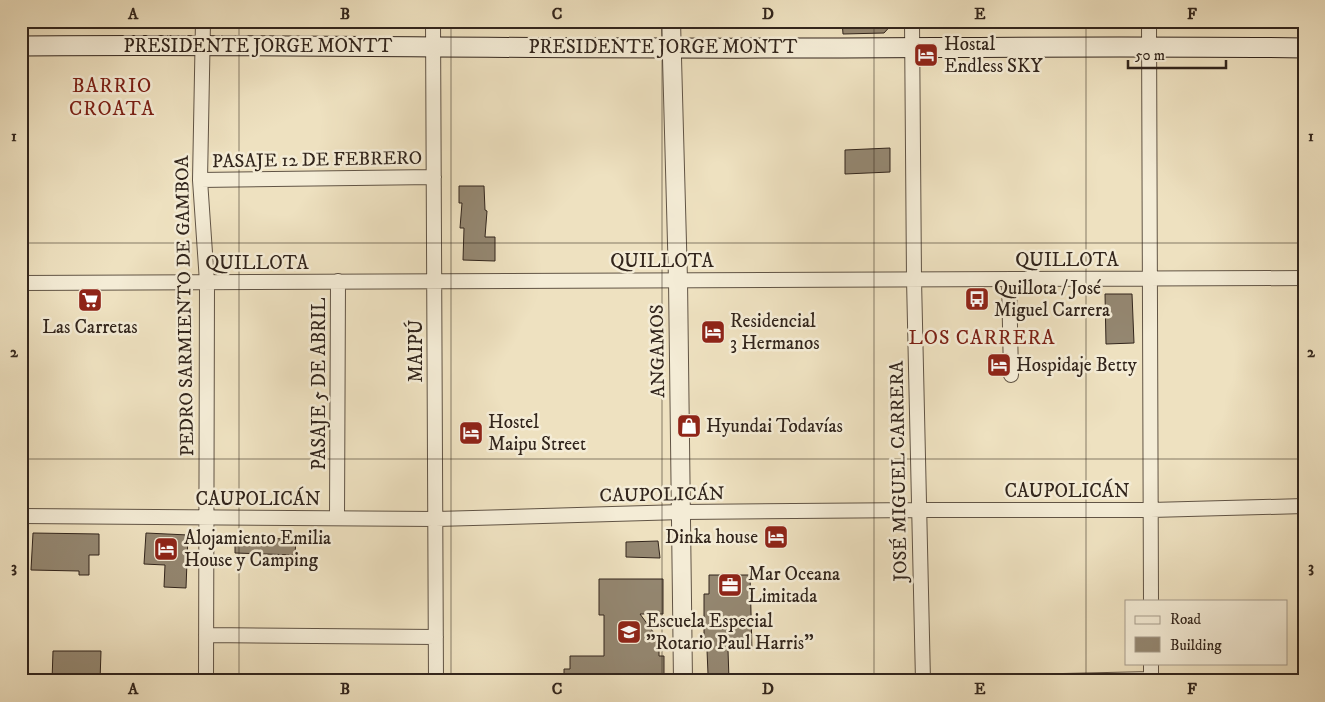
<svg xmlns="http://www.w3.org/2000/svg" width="1325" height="702" viewBox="0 0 1325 702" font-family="'IM FELL DW Pica',serif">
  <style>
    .building { fill: #948771; stroke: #32251c }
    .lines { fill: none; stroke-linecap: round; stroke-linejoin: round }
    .minor-casing { stroke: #615445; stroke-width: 16 }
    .tertiary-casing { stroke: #615445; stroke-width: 20 }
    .secondary-casing { stroke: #32251c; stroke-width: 21 }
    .minor { stroke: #f4ecd6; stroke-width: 14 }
    .tertiary { stroke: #f4ecd6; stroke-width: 18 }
    .secondary { stroke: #f4ecd6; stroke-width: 19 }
    .grid { fill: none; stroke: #32251c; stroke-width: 1; stroke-opacity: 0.55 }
    .labels { text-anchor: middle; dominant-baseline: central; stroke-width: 5; stroke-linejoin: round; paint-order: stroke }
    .poi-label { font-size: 19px; fill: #32251c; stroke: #f4ecd6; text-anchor: start }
    .street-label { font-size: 19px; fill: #32251c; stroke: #f4ecd6 }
    .neighbourhood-label { font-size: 20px; letter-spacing: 1px; fill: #7a1f14; stroke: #f4ecd6 }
    .neatline { fill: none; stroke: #32251c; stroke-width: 2 }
    .grid-label { font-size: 16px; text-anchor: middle; font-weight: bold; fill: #32251c }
  </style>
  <rect width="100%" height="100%" fill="#eee1c0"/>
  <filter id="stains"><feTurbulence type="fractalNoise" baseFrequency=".004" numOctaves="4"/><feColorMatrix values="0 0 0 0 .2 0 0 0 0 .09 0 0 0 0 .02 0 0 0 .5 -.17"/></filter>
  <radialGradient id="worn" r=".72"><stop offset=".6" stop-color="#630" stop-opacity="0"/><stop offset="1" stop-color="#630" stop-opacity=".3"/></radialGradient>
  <!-- building -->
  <path class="building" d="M 842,21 L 895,21 L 884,33 L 843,34 Z
    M 890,148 L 890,172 L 845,174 L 845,150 Z
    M 459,186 L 484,186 L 485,210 L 487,211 L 485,237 L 495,237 L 495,261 L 463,260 L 464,228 L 460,228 L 462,203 L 459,203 Z
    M 1105,294 L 1132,294 L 1134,343 L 1106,344 Z
    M 33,533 L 99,534 L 99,555 L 89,555 L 89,575 L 79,575 L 79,571 L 31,570 Z
    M 146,533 L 188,535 L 186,588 L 164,587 L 165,565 L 144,564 Z
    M 235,538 L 296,539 L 295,555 L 235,553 Z
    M 658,541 L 660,558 L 626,557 L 626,542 Z
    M 709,575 L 750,575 L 752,650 L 728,650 L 729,680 L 716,680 L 716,674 L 708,674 L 707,650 L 704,650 L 704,594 L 709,594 Z
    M 599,579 L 663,579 L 663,614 L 640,614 L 659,640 L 659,656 L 664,656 L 664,681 L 564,681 L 564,669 L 570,669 L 570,656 L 604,656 L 604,615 L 599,615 Z
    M 53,651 L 101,651 L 100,681 L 52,681 Z"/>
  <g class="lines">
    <defs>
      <path id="minor" d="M 203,21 L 200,180 L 207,282 L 206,681
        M 433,21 L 436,681
        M 912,21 L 914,279 L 923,681
        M 1149,21 L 1151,601
        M 200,180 L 434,177
        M 1009,279 L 1011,375
        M 21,283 L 1304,278
        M 21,516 L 436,519 L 682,512 L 919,510 L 1151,510 L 1304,506
        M 337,518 L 338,281
        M 206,635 L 436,637
        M 1151,663 L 1151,681
        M 1063,681 L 1151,679"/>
      <path id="tertiary" d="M 671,21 L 678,280 L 683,681"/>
      <path id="secondary" d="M 21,46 C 238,44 455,48 672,48 C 883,49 1093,45 1304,48"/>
    </defs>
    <!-- minor casing -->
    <use href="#minor" class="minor-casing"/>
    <!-- tertiary casing -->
    <use href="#tertiary" class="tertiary-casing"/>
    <!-- secondary casing -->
    <use href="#secondary" class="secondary-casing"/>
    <!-- minor -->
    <use href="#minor" class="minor"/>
    <!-- tertiary -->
    <use href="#tertiary" class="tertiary"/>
    <!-- secondary -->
    <use href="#secondary" class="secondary"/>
  </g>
  <!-- grid -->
  <path class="grid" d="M 239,21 L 239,681M 451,21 L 451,681M 662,21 L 662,681M 874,21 L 874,681M 1086,21 L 1086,681M 21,243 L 1304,243M 21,459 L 1304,459"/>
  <!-- icons -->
  <defs>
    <symbol id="hotel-square" viewBox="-11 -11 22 22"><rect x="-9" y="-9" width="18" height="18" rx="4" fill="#8f2418" stroke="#f4ecd6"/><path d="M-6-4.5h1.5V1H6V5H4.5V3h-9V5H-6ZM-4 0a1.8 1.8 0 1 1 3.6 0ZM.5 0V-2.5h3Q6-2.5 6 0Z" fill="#fff"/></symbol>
    <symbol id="bus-square" viewBox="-11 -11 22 22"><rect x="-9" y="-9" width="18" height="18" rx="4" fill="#8f2418" stroke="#f4ecd6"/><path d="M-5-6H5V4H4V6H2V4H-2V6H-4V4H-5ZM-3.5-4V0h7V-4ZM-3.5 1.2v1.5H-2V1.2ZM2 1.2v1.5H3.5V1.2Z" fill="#fff"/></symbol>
    <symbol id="supermarket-square" viewBox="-11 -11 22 22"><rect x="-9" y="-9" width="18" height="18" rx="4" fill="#8f2418" stroke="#f4ecd6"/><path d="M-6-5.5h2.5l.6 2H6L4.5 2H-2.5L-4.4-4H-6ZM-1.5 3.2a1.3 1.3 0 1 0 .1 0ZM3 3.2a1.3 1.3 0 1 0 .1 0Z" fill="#fff"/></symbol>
    <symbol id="shop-square" viewBox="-11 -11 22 22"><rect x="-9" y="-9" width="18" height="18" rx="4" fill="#8f2418" stroke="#f4ecd6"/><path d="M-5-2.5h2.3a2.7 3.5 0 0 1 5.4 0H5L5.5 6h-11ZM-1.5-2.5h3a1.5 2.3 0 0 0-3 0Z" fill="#fff"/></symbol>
    <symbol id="office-square" viewBox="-11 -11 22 22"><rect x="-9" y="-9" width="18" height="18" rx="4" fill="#8f2418" stroke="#f4ecd6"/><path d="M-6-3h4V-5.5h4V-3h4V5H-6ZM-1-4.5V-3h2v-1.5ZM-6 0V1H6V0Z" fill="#fff"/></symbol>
    <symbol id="school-square" viewBox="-11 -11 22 22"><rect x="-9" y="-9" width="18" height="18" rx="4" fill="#8f2418" stroke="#f4ecd6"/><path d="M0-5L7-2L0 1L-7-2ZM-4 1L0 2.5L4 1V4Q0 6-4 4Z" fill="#fff"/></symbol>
  </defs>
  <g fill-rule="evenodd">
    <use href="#hotel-square" x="912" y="41" width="28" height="28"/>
    <use href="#bus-square" x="963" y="285" width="28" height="28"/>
    <use href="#supermarket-square" x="76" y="286" width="28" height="28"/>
    <use href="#hotel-square" x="699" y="318" width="28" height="28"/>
    <use href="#hotel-square" x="985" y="351" width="28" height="28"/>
    <use href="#shop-square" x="675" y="412" width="28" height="28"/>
    <use href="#hotel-square" x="457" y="419" width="28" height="28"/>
    <use href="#hotel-square" x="762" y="523" width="28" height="28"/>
    <use href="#hotel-square" x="152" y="535" width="28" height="28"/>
    <use href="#office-square" x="716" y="571" width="28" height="28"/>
    <use href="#school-square" x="615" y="618" width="28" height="28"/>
  </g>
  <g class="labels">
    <!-- poi labels -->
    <g class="poi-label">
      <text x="944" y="44">Hostal<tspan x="944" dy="22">Endless SKY</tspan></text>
      <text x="994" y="288">Quillota / José<tspan x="994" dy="22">Miguel Carrera</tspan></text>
      <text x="730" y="321">Residencial<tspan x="730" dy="22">3 Hermanos</tspan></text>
      <text x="90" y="327" text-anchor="middle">Las Carretas</text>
      <text x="1016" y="365">Hospidaje Betty</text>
      <text x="488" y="422">Hostel<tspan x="488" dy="22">Maipu Street</tspan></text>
      <text x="706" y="426">Hyundai Todavías</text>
      <text x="758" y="537" text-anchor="end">Dinka house</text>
      <text x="184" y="538">Alojamiento Emilia<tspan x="184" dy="22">House y Camping</tspan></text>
      <text x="748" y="574">Mar Oceana<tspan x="748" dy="22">Limitada</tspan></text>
      <text x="646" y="621">Escuela Especial<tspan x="646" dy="22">"Rotario Paul Harris"</tspan></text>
    </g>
    <!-- street labels -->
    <g class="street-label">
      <text x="258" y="46">PRESIDENTE JORGE MONTT</text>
      <text x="663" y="47">PRESIDENTE JORGE MONTT</text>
      <text transform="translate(317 160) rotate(-1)">PASAJE 12 DE FEBRERO</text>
      <text x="1067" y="260">QUILLOTA</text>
      <text x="662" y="261">QUILLOTA</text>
      <text x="257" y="263">QUILLOTA</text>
      <text transform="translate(185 306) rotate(-91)">PEDRO SARMIENTO DE GAMBOA</text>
      <text transform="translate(416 351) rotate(-90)">MAIPÚ</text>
      <text transform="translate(658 351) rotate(-91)">ANGAMOS</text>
      <text transform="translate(319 384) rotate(-90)">PASAJE 5 DE ABRIL</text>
      <text transform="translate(899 471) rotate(-91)">JOSÉ MIGUEL CARRERA</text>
      <text x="1067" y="491">CAUPOLICÁN</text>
      <text transform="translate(662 495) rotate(-1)">CAUPOLICÁN</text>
      <text x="258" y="499">CAUPOLICÁN</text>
    </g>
    <!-- neighbourhood labels -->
    <g class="neighbourhood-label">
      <text x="112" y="86">BARRIO<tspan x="112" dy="23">CROATA</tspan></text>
      <text x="982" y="338">LOS CARRERA</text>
    </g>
  </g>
  <!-- margin -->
  <rect width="1325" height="702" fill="none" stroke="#eee1c0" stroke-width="55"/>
  <!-- legend -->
  <rect x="1125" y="600" width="162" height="65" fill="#f4ecd6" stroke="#a69c8c"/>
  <rect x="1135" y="616" width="25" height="8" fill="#f4ecd6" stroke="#a69c8c"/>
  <text x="1170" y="624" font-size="15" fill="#32251c">Road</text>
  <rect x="1135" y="637" width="25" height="15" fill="#948771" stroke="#a69c8c"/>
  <text x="1170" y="650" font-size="15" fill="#32251c">Building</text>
  <!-- scale -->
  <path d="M1128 60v8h98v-8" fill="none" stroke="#32251c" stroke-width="2.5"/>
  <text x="1135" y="60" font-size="15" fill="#32251c" stroke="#f4ecd6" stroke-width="4" paint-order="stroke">50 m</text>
  <rect x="28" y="28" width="1270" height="646" class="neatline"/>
  <g class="grid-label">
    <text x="133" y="19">A</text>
    <text x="345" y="19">B</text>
    <text x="557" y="19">C</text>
    <text x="768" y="19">D</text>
    <text x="980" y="19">E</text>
    <text x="1192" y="19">F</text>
    <text x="14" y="141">1</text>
    <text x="1311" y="141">1</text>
    <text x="14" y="357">2</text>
    <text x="1311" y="357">2</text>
    <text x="14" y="572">3</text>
    <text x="1311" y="572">3</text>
    <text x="133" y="694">A</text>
    <text x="345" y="694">B</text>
    <text x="557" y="694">C</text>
    <text x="768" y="694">D</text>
    <text x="980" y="694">E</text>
    <text x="1192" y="694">F</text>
  </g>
  <rect width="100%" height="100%" filter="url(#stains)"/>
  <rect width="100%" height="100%" fill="url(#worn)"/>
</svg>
